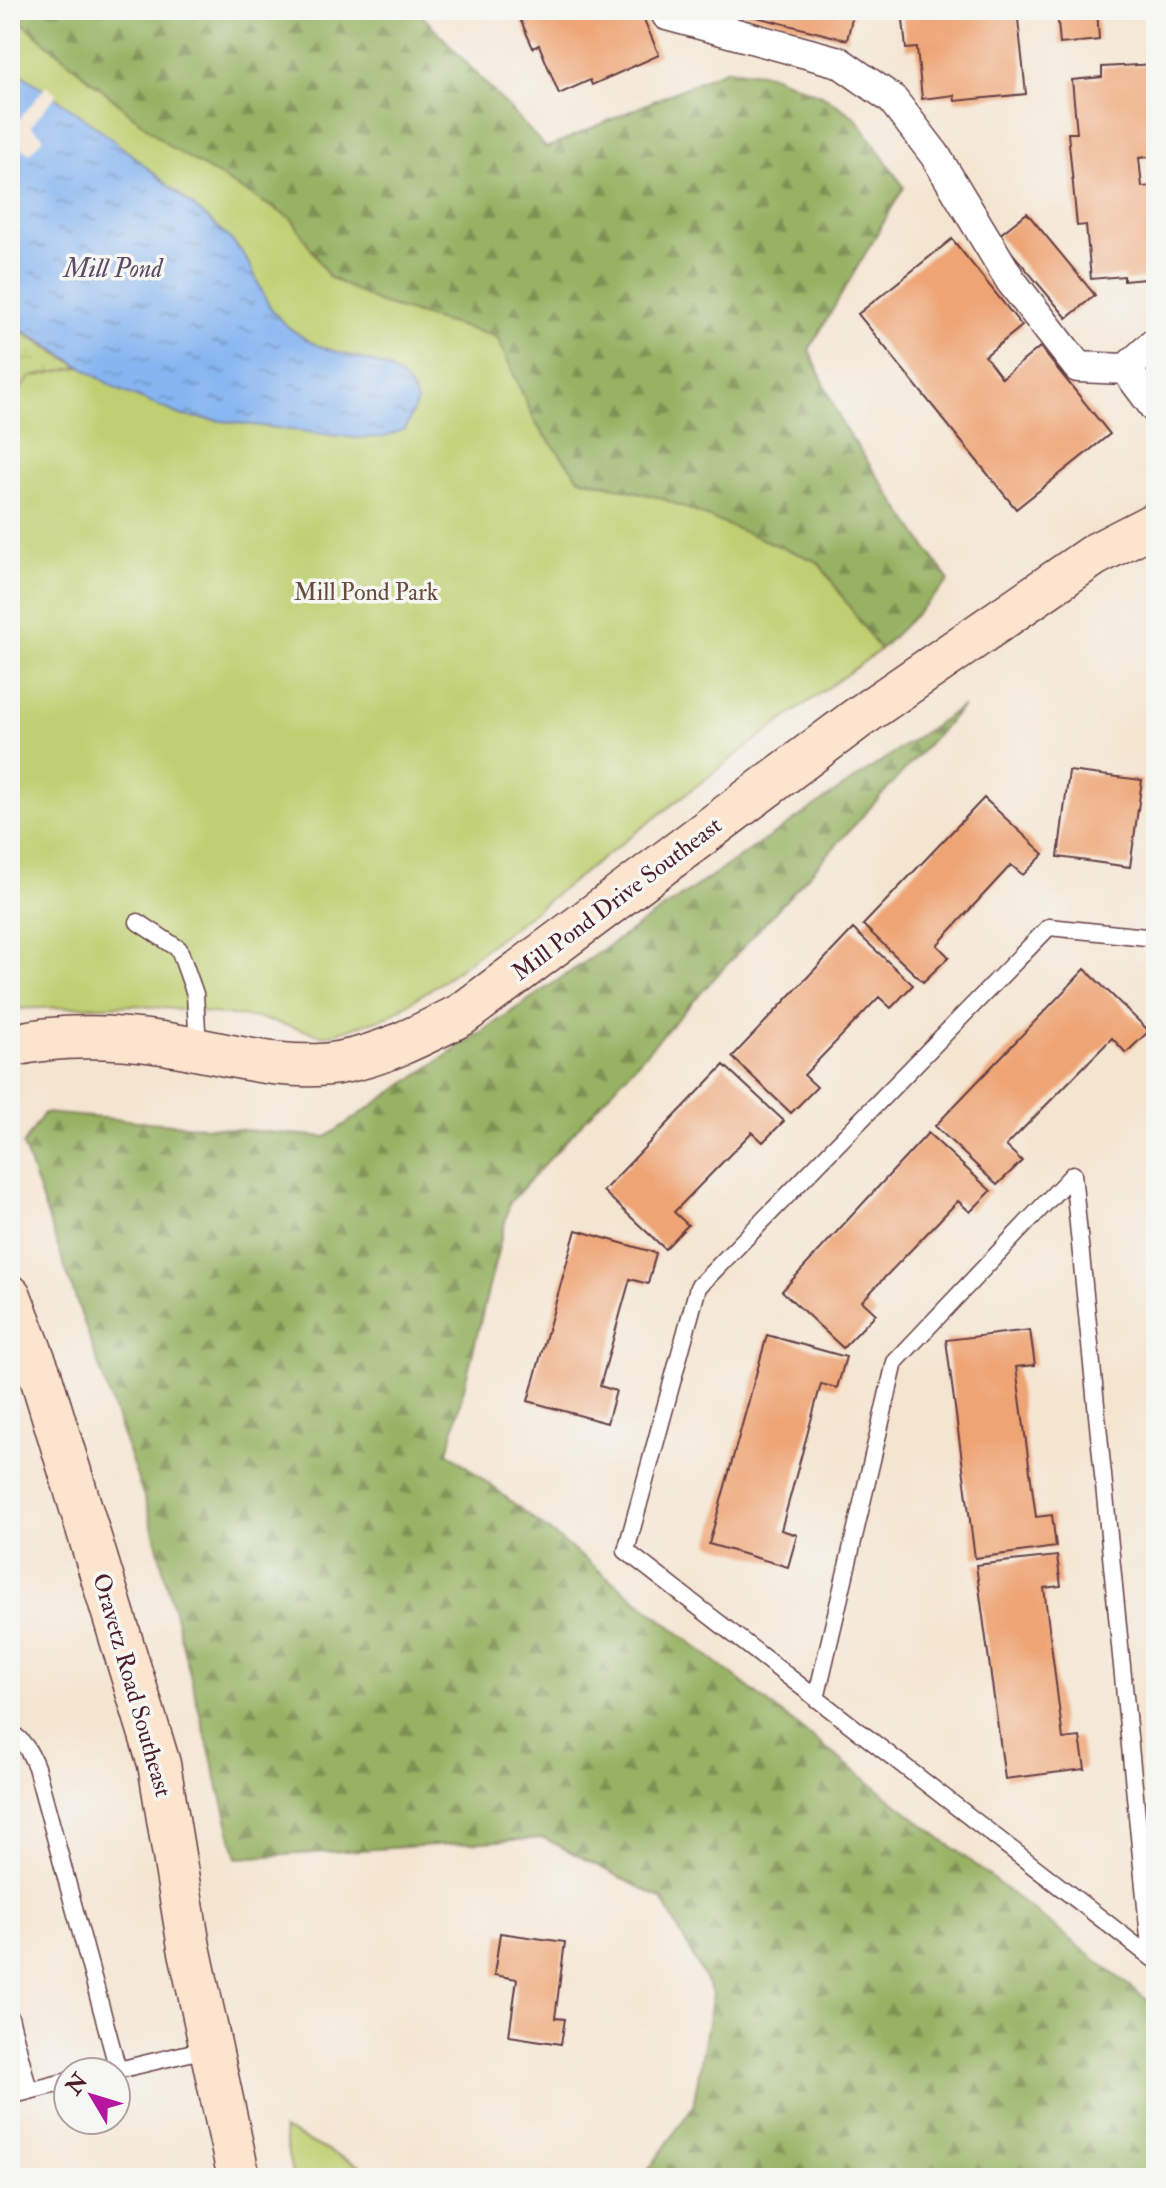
<svg xmlns="http://www.w3.org/2000/svg" width="1166" height="2188" viewBox="0 0 1166 2188" font-family="'IM FELL Double Pica',serif">
  <style>
    .green { fill: #bfcf71; stroke: #84774e; stroke-width: 2 }
    .forest { fill: url(#forest-firs); stroke: #706847; stroke-width: 2 }
    .wetland { fill: url(#wetland-marsh); stroke: #84774e; stroke-width: 2 }
    .water { fill: url(#water-ripples); stroke: #686a8e; stroke-width: 2 }
    .pier { fill: #f4e5d1 }
    .building { fill: #eea474 }
    .lines { fill: none; stroke-linecap: round; stroke-linejoin: round }
    .lane-casing { stroke: #643d44; stroke-width: 19 }
    .street-casing { stroke: #643d44; stroke-width: 33 }
    .secondary-casing { stroke: #643d44; stroke-width: 45 }
    .lane { stroke: #fff; stroke-width: 16 }
    .street { stroke: #fff; stroke-width: 30 }
    .secondary { stroke: #fbe5cf; stroke-width: 42 }
    .labels { text-anchor: middle; dominant-baseline: central; stroke-width: 7; stroke-linejoin: round; paint-order: stroke }
    .park-label { font-size: 24px; fill: #674b3c; stroke: #f6f6f2 }
    .street-label { font-size: 24px; fill: #4a1f2b; stroke: #f6f6f2 }
    .water-label { font-size: 26px; font-style: italic; fill: #5c4c66; stroke: #f6f6f2 }
  </style>
  <defs>
    <pattern id="forest-firs" width="22" height="20" patternUnits="userSpaceOnUse" patternTransform="scale(2)"><rect width="22" height="20" fill="#97b263"/><path d="M5 1l3.5 6h-7zM16 11l3.5 6h-7z" fill="#7d9052"/></pattern>
    <pattern id="wetland-marsh" width="20" height="14" patternUnits="userSpaceOnUse" patternTransform="scale(2)"><rect width="20" height="14" fill="#bfcf71"/><path d="M1 5h8M5 5V1M11 12h8M15 12V8" fill="none" stroke="#a6b162"/></pattern>
    <pattern id="water-ripples" width="26" height="14" patternUnits="userSpaceOnUse" patternTransform="scale(2)"><rect width="26" height="14" fill="#86b5f1"/><path d="M2 4q2-2 4 0t4 0M15 11q2-2 4 0t4 0" fill="none" stroke="#7093c3"/></pattern>
  </defs>
  <rect width="100%" height="100%" fill="#f6f6f2"/>
  <filter id="ink" filterUnits="userSpaceOnUse"><feTurbulence type="fractalNoise" baseFrequency=".0125" numOctaves="2"/><feDisplacementMap in="SourceGraphic" scale="16" xChannelSelector="R" yChannelSelector="G"/><feConvolveMatrix kernelMatrix="1 2 1 2 8 2 1 2 1" color-interpolation-filters="sRGB"/></filter>
  <filter id="wash" filterUnits="userSpaceOnUse"><feTurbulence type="fractalNoise" baseFrequency=".006" numOctaves="4" result="noise"/><feDisplacementMap in="SourceGraphic" scale="32" xChannelSelector="R" yChannelSelector="G"/><feGaussianBlur stdDeviation="1.8" result="paint"/><feColorMatrix in="noise" values="0 0 0 0 0 0 0 0 0 0 0 0 0 0 0 0 0 1.4 0 .05"/><feComposite in="paint" operator="in"/></filter>
  <g filter="url(#wash)">
    <rect width="100%" height="100%" fill="#f4e5d1"/>
    <!-- green -->
    <path class="green" d="M 10,10 L 678,362 L 880,650 L 760,737 L 443,981 L 387,1017 L 326,1036 L 258,1018 L 134,1005 L 10,1009 Z
      M 283,2129 L 384,2178 L 293,2178 Z"/>
    <!-- forest -->
    <path class="forest" d="M 10,10 L 417,10 L 546,148 L 727,69 L 769,74 L 825,97 L 855,117 L 904,187 L 809,350 L 842,424 L 949,581 L 880,650 L 818,562 L 661,498 L 579,478 L 536,424 L 497,337 L 380,303 L 329,277 L 292,219 L 170,147 L 26,26 Z
      M 963,706 L 510,1202 L 448,1452 L 1156,2007 L 1156,2178 L 643,2178 L 693,2106 L 713,1994 L 662,1899 L 544,1838 L 237,1858 L 147,1506 L 23,1145 L 44,1113 L 326,1137 Z"/>
    <!-- wetland -->
    <path class="wetland" d="M 23,333 L 80,367 L 31,377 L 10,400 L 10,362 Z"/>
    <!-- water -->
    <path class="water" d="M 10,67 C 68,104 123,146 175,191 C 195,208 216,224 235,244 C 251,261 256,281 267,302 C 274,315 288,328 301,336 C 338,363 400,351 417,402 L 405,429 L 385,437 L 355,438 L 183,416 L 117,389 L 10,322 Z"/>
    <!-- pier -->
    <path class="pier" d="M 46,86 L 57,94 L 31,126 L 44,137 L 30,154 L 10,138 L 10,131 Z"/>
    <g id="blocks">
      <!-- building -->
      <path class="building" d="M 516,10 L 640,10 L 659,55 L 592,85 L 590,80 L 559,94 L 539,45 L 533,48 Z
        M 742,10 L 854,10 L 847,40 L 741,13 Z
        M 902,10 L 1017,10 L 1026,94 L 955,101 L 954,95 L 922,99 L 917,48 L 906,49 Z
        M 1057,10 L 1097,10 L 1099,40 L 1060,44 Z
        M 1156,64 L 1156,156 L 1139,158 L 1142,187 L 1156,186 L 1156,278 L 1124,281 L 1124,276 L 1091,279 L 1086,225 L 1077,226 L 1068,133 L 1077,133 L 1072,80 L 1102,77 L 1102,67 Z
        M 1027,213 L 1095,295 L 1067,318 L 998,236 Z
        M 952,239 L 1022,326 L 985,356 L 1002,378 L 1040,347 L 1110,434 L 1016,509 L 858,314 Z
        M 1069,771 L 1142,780 L 1130,867 L 1058,857 Z
        M 984,798 L 1044,854 L 1023,875 L 1011,865 L 937,945 L 949,957 L 923,982 L 863,925 Z
        M 853,929 L 913,985 L 891,1008 L 879,997 L 804,1075 L 817,1087 L 791,1113 L 732,1057 Z
        M 1085,969 L 1149,1031 L 1126,1053 L 1112,1038 L 1006,1146 L 1022,1161 L 997,1185 L 935,1126 Z
        M 724,1065 L 784,1121 L 763,1142 L 752,1132 L 674,1212 L 688,1225 L 665,1249 L 603,1191 Z
        M 928,1133 L 991,1191 L 970,1212 L 958,1201 L 862,1301 L 876,1314 L 843,1348 L 782,1291 Z
        M 576,1230 L 656,1253 L 648,1284 L 630,1279 L 600,1386 L 616,1391 L 607,1423 L 528,1401 Z
        M 1030,1330 L 1035,1365 L 1016,1367 L 1036,1517 L 1052,1515 L 1056,1547 L 975,1558 L 946,1340 Z
        M 767,1335 L 846,1357 L 837,1388 L 821,1384 L 781,1530 L 797,1535 L 788,1567 L 709,1544 Z
        M 1057,1556 L 1061,1586 L 1044,1588 L 1063,1739 L 1080,1737 L 1085,1769 L 1005,1779 L 976,1565 Z
        M 500,1933 L 565,1942 L 555,2018 L 565,2019 L 561,2044 L 509,2036 L 517,1979 L 494,1975 Z"/>
    </g>
  </g>
  <g filter="url(#ink)">
    <use href="#blocks" fill-opacity="0" stroke="#643d44" stroke-width="2"/>
    <g class="lines">
      <defs>
        <path id="lane" d="M 138,922 L 179,949 L 195,994 L 198,1048
          M 1156,938 L 1049,927 L 698,1287 L 626,1551 L 1156,1961
          M 816,1699 L 895,1362 L 1073,1174 L 1151,1957
          M 10,1732 C 24,1741 30,1752 36,1767 L 118,2070
          M 10,2017 L 29,2091
          M 110,2072 L 210,2048
          M 10,2096 L 68,2081"/>
        <path id="street" d="M 665,10 L 667,15 L 839,62 L 892,99 L 935,155 L 1011,281 L 1078,367 L 1126,369 L 1156,409
          M 1126,369 L 1156,342"/>
        <path id="secondary" d="M 10,1046 C 58,1034 113,1036 162,1043 C 219,1051 285,1074 343,1062 C 385,1054 423,1034 461,1015 L 858,718 L 1094,555 L 1156,523
          M 10,1296 L 41,1377 L 159,1764 L 189,1947 L 239,2178"/>
      </defs>
      <!-- lane casing -->
      <use href="#lane" class="lane-casing"/>
      <!-- street casing -->
      <use href="#street" class="street-casing"/>
      <!-- secondary casing -->
      <use href="#secondary" class="secondary-casing"/>
      <!-- lane -->
      <use href="#lane" class="lane"/>
      <!-- street -->
      <use href="#street" class="street"/>
      <!-- secondary -->
      <use href="#secondary" class="secondary"/>
    </g>
  </g>
  <g class="labels">
    <!-- park labels -->
    <g class="park-label">
      <text x="366" y="592">Mill Pond Park</text>
    </g>
    <!-- street labels -->
    <g class="street-label">
      <text transform="translate(617 899) rotate(-37)">Mill Pond Drive Southeast</text>
      <text transform="translate(132 1685) rotate(74)">Oravetz Road Southeast</text>
    </g>
    <!-- water labels -->
    <g class="water-label">
      <text x="113" y="269">Mill Pond</text>
    </g>
  </g>
  <!-- margin -->
  <rect width="1166" height="2188" fill="none" stroke="#f6f6f2" stroke-width="40"/>
  <!-- north arrow -->
  <g transform="translate(92 2096) rotate(308)"><circle r="38" fill="#f6f6f2" stroke="#b1a0a2" stroke-width="2"/>
  <path d="M0-6L14 30L0 20L-14 30Z" fill="#b5179e"/>
  <text y="-12" font-size="22" font-weight="bold" text-anchor="middle" fill="#4a1f2b">N</text>
  </g>
</svg>
